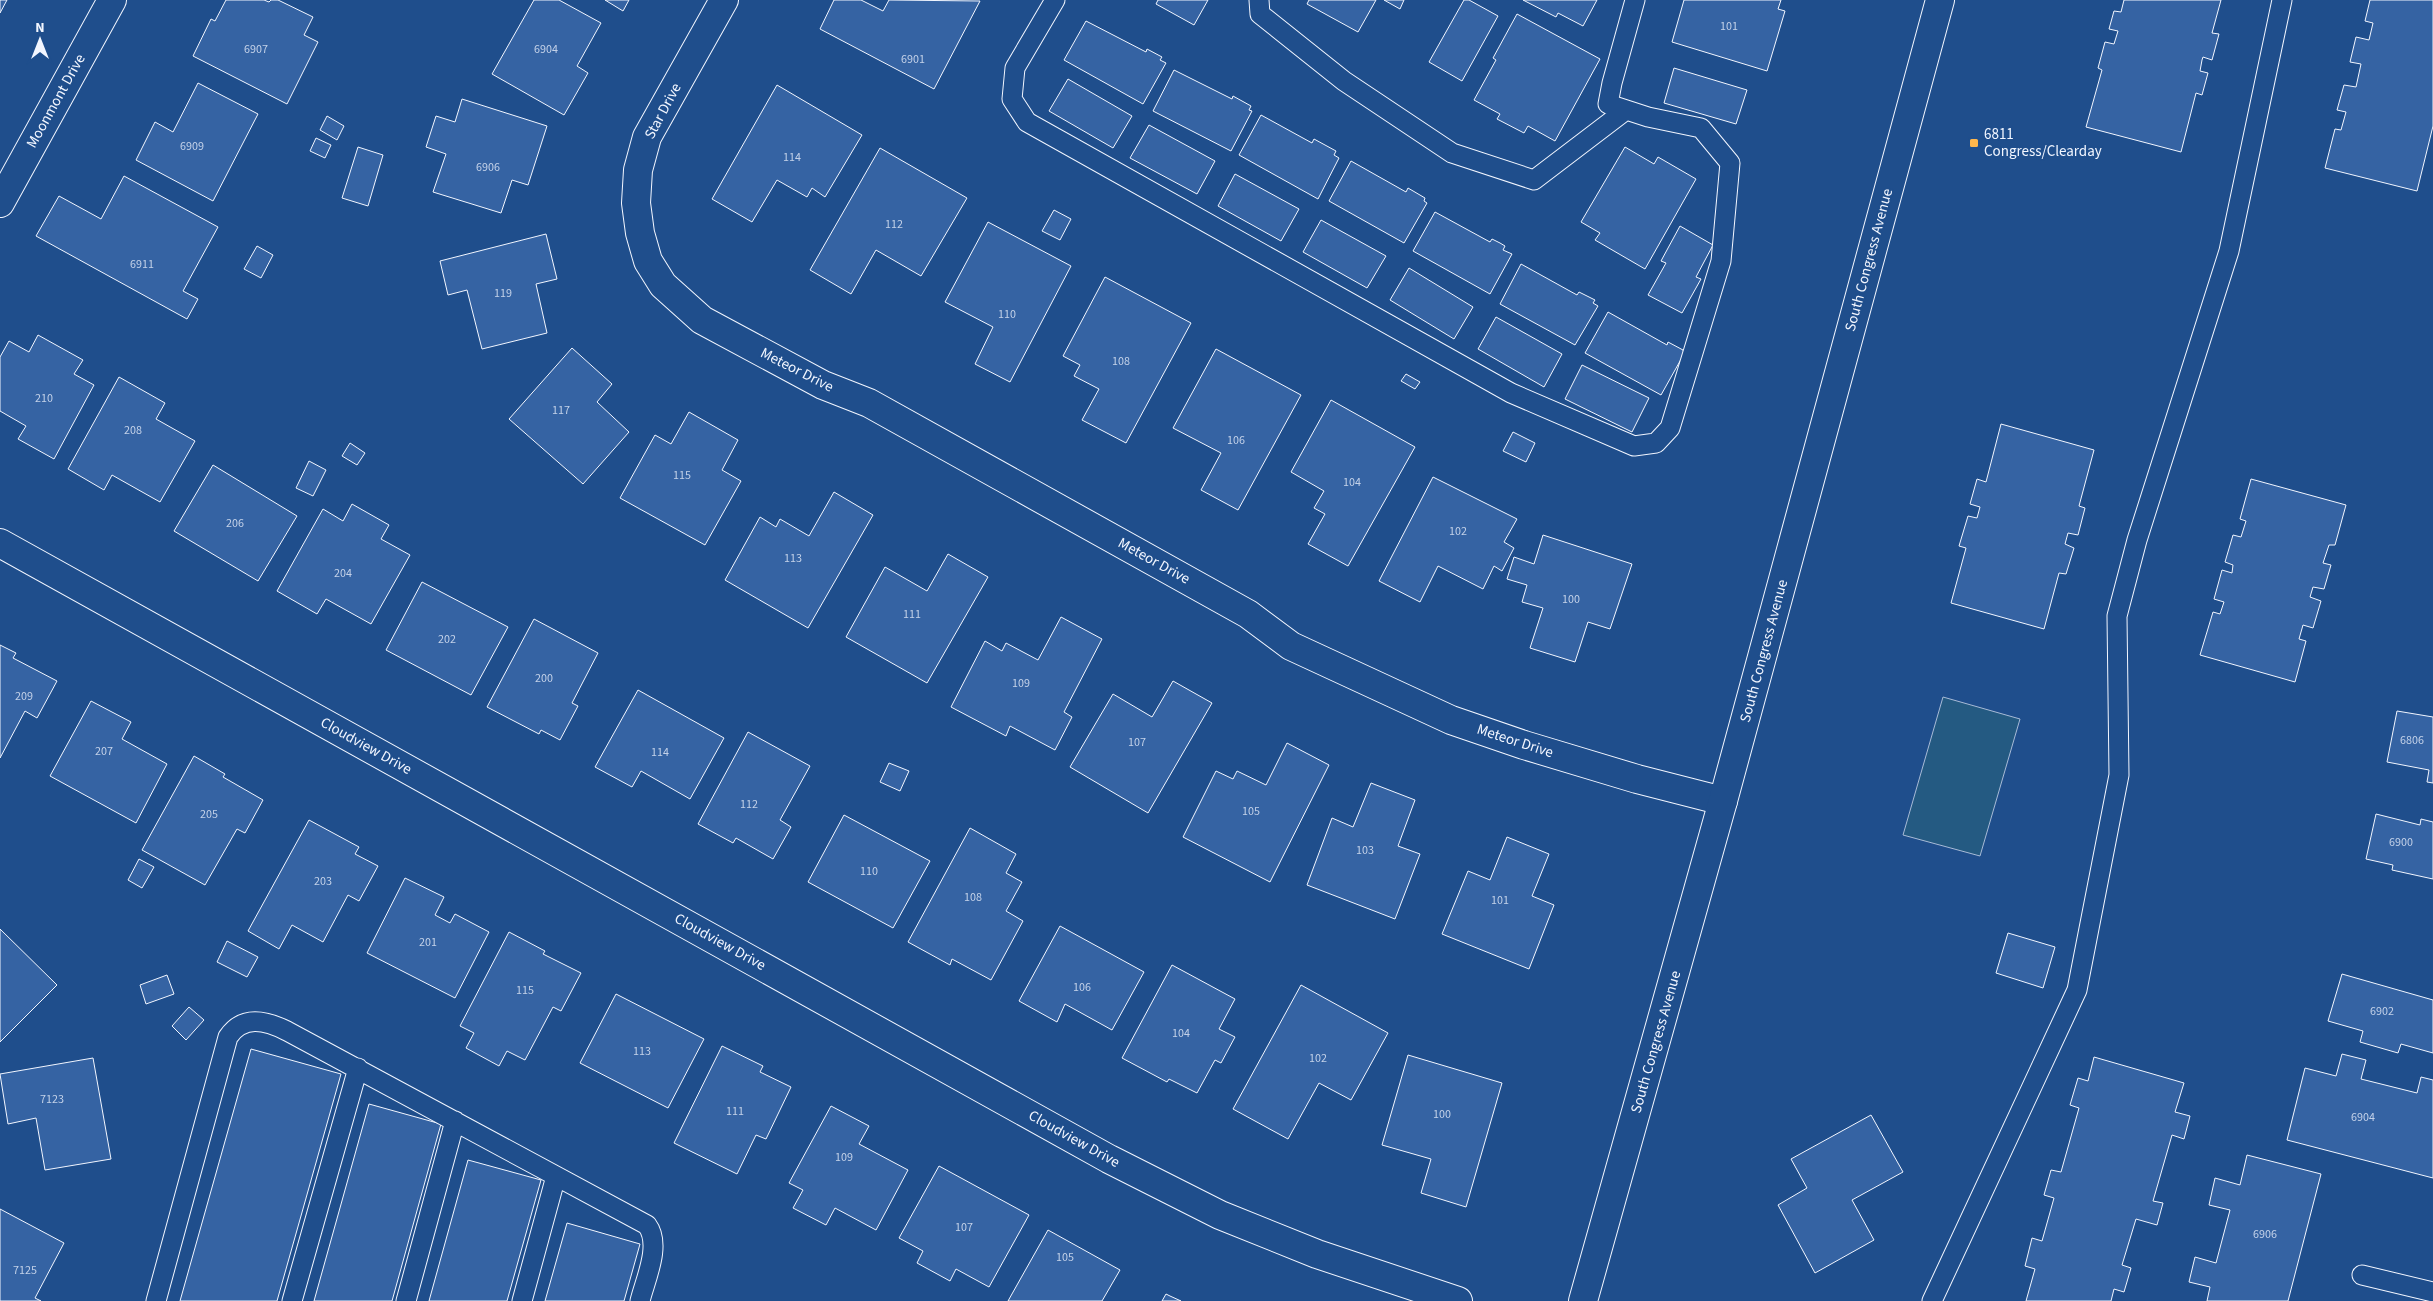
<svg xmlns="http://www.w3.org/2000/svg" width="2433" height="1301" viewBox="0 0 2433 1301" font-family="'Source Sans 3',sans-serif">
  <style>
    .green { fill: #245a82; stroke: #a8bbd7 }
    .building { fill: #3563a3; stroke: #f2f6ff }
    .lines { fill: none; stroke-linecap: round; stroke-linejoin: round }
    .service-casing { stroke: #f2f6ff; stroke-width: 21 }
    .minor-casing { stroke: #f2f6ff; stroke-width: 30 }
    .primary-casing { stroke: #f2f6ff; stroke-width: 30 }
    .service { stroke: #1f4e8c; stroke-width: 19 }
    .minor { stroke: #1f4e8c; stroke-width: 28 }
    .primary { stroke: #1f4e8c; stroke-width: 28 }
    .poi-dot { fill: #ffb74d; stroke: #1f4e8c; stroke-width: 2 }
    .labels { text-anchor: middle; dominant-baseline: central; stroke-width: 4; stroke-linejoin: round; paint-order: stroke }
    .number-label { font-size: 12px; fill: #c3d1e8 }
    .street-label { font-size: 15px; fill: #f2f6ff; stroke: #1f4e8c }
    .poi-label { font-size: 15px; fill: #f2f6ff; stroke: #1f4e8c; text-anchor: start }
  </style>
  <rect width="100%" height="100%" fill="#1f4e8c"/>
  <!-- green -->
  <path class="green" d="M 1943,697 L 2020,719 L 1980,856 L 1903,835 Z"/>
  <!-- building -->
  <path class="building" d="M 0,0 L 7,0 L 0,13 Z
    M 226,0 L 264,0 L 269,2 L 271,0 L 278,0 L 313,17 L 304,35 L 318,42 L 287,104 L 193,56 L 211,19 L 215,21 Z
    M 534,0 L 559,0 L 601,23 L 577,66 L 588,73 L 564,115 L 492,74 Z
    M 605,0 L 629,0 L 623,11 Z
    M 834,0 L 861,0 L 883,11 L 889,0 L 980,1 L 934,89 L 820,29 Z
    M 1158,0 L 1208,0 L 1194,25 L 1156,4 Z
    M 1309,0 L 1376,0 L 1358,32 L 1307,4 Z
    M 1384,0 L 1404,0 L 1400,9 Z
    M 1464,0 L 1469,0 L 1498,16 L 1462,81 L 1429,62 Z
    M 1523,0 L 1597,0 L 1583,26 L 1558,13 L 1556,17 Z
    M 1684,0 L 1781,0 L 1778,9 L 1785,11 L 1767,71 L 1672,42 Z
    M 2124,0 L 2221,0 L 2212,33 L 2219,34 L 2212,60 L 2203,57 L 2202,60 L 2200,71 L 2208,73 L 2202,95 L 2196,93 L 2181,152 L 2086,127 L 2102,70 L 2098,68 L 2105,42 L 2114,44 L 2118,31 L 2109,29 L 2114,11 L 2121,12 Z
    M 2370,0 L 2433,0 L 2433,126 L 2417,191 L 2325,168 L 2335,129 L 2341,130 L 2346,112 L 2337,110 L 2344,85 L 2356,87 L 2361,64 L 2350,62 L 2356,37 L 2369,40 L 2373,23 L 2365,21 Z
    M 1517,14 L 1600,59 L 1555,141 L 1528,126 L 1524,133 L 1497,119 L 1500,114 L 1474,100 L 1496,60 L 1493,58 Z
    M 1086,21 L 1146,52 L 1147,49 L 1162,57 L 1160,60 L 1166,63 L 1143,104 L 1064,60 Z
    M 1674,68 L 1747,90 L 1736,124 L 1664,103 Z
    M 1174,70 L 1232,99 L 1233,96 L 1251,106 L 1249,110 L 1252,111 L 1231,151 L 1153,111 Z
    M 1068,79 L 1132,116 L 1113,148 L 1049,111 Z
    M 198,83 L 258,114 L 213,201 L 136,160 L 155,122 L 173,132 Z
    M 777,85 L 862,135 L 825,197 L 812,188 L 807,197 L 777,180 L 752,222 L 712,199 Z
    M 462,99 L 547,126 L 528,185 L 512,180 L 501,213 L 433,192 L 446,154 L 426,147 L 436,116 L 455,122 Z
    M 1261,115 L 1312,143 L 1314,139 L 1336,151 L 1334,155 L 1339,158 L 1318,199 L 1239,155 Z
    M 327,116 L 344,126 L 337,140 L 320,130 Z
    M 1149,125 L 1215,161 L 1197,194 L 1130,158 Z
    M 316,138 L 331,145 L 325,158 L 310,151 Z
    M 358,147 L 383,155 L 368,206 L 342,198 Z
    M 1625,147 L 1654,164 L 1658,157 L 1696,179 L 1645,269 L 1595,240 L 1600,233 L 1581,222 Z
    M 880,148 L 967,198 L 921,276 L 876,250 L 851,294 L 810,270 Z
    M 1351,161 L 1406,192 L 1408,188 L 1425,198 L 1424,201 L 1427,203 L 1404,243 L 1329,201 Z
    M 1235,174 L 1299,209 L 1281,241 L 1218,206 Z
    M 124,176 L 218,227 L 183,291 L 198,299 L 187,319 L 36,236 L 59,196 L 101,219 Z
    M 1054,210 L 1071,219 L 1060,240 L 1042,231 Z
    M 1435,212 L 1490,242 L 1492,239 L 1500,243 L 1505,246 L 1503,250 L 1512,254 L 1490,294 L 1413,251 Z
    M 1321,220 L 1386,256 L 1367,288 L 1303,252 Z
    M 988,222 L 1071,266 L 1010,382 L 975,364 L 993,327 L 945,302 Z
    M 1680,226 L 1713,245 L 1696,277 L 1701,279 L 1682,313 L 1648,295 L 1666,263 L 1661,261 Z
    M 546,234 L 557,279 L 536,284 L 547,333 L 482,349 L 467,290 L 448,295 L 440,261 Z
    M 257,246 L 273,255 L 261,278 L 244,269 Z
    M 1521,264 L 1577,295 L 1579,292 L 1595,300 L 1593,303 L 1598,306 L 1575,345 L 1500,304 Z
    M 1409,268 L 1473,307 L 1454,339 L 1390,300 Z
    M 1105,277 L 1191,323 L 1126,443 L 1082,420 L 1099,389 L 1074,376 L 1080,365 L 1063,356 Z
    M 1608,312 L 1667,345 L 1668,342 L 1683,350 L 1684,354 L 1661,395 L 1585,353 Z
    M 1496,317 L 1562,354 L 1544,387 L 1478,349 Z
    M 38,335 L 83,360 L 74,374 L 94,385 L 54,459 L 18,439 L 26,426 L 0,411 L 0,357 L 9,341 L 29,352 Z
    M 572,348 L 612,384 L 597,402 L 629,432 L 583,484 L 509,419 Z
    M 1216,349 L 1301,395 L 1238,510 L 1201,490 L 1221,453 L 1173,428 Z
    M 1582,365 L 1649,398 L 1632,432 L 1565,399 Z
    M 1406,374 L 1420,382 L 1415,389 L 1401,381 Z
    M 119,377 L 165,403 L 156,419 L 195,441 L 160,502 L 112,475 L 104,490 L 68,469 Z
    M 1331,400 L 1415,447 L 1348,566 L 1308,544 L 1325,514 L 1314,508 L 1324,491 L 1291,472 Z
    M 689,412 L 738,440 L 722,470 L 741,481 L 705,545 L 620,498 L 655,435 L 671,444 Z
    M 2001,424 L 2094,450 L 2079,506 L 2085,508 L 2078,535 L 2068,533 L 2065,544 L 2074,548 L 2066,574 L 2059,573 L 2044,629 L 1951,603 L 1966,548 L 1959,546 L 1968,516 L 1977,518 L 1980,507 L 1970,504 L 1977,479 L 1986,482 Z
    M 1513,432 L 1535,443 L 1526,462 L 1503,451 Z
    M 350,443 L 365,453 L 357,465 L 342,456 Z
    M 309,461 L 326,470 L 313,496 L 296,488 Z
    M 213,465 L 297,516 L 258,581 L 174,531 Z
    M 1433,477 L 1517,519 L 1504,542 L 1514,548 L 1502,571 L 1494,566 L 1483,589 L 1438,566 L 1420,602 L 1379,581 Z
    M 2251,479 L 2346,505 L 2335,545 L 2329,545 L 2323,563 L 2331,565 L 2324,589 L 2313,587 L 2310,597 L 2321,601 L 2313,628 L 2303,625 L 2299,639 L 2306,641 L 2295,682 L 2200,655 L 2213,612 L 2220,614 L 2224,602 L 2214,599 L 2222,570 L 2232,573 L 2233,565 L 2225,562 L 2233,535 L 2241,537 L 2246,521 L 2240,519 Z
    M 834,492 L 873,515 L 808,628 L 725,580 L 760,517 L 776,527 L 780,519 L 809,536 Z
    M 352,504 L 389,525 L 381,539 L 410,555 L 371,624 L 326,599 L 317,614 L 277,591 L 323,509 L 343,521 Z
    M 1543,535 L 1632,564 L 1610,629 L 1588,622 L 1575,662 L 1530,648 L 1543,608 L 1522,602 L 1527,585 L 1507,579 L 1514,557 L 1534,564 Z
    M 948,554 L 988,577 L 927,683 L 846,637 L 885,567 L 927,591 Z
    M 422,582 L 508,627 L 471,695 L 386,650 Z
    M 1061,617 L 1102,639 L 1064,712 L 1072,717 L 1055,750 L 1010,726 L 1006,736 L 951,707 L 985,641 L 1002,651 L 1006,643 L 1038,660 Z
    M 534,619 L 598,653 L 572,703 L 578,706 L 560,740 L 541,730 L 539,734 L 487,707 Z
    M 0,645 L 16,653 L 13,658 L 57,681 L 37,718 L 25,711 L 0,758 Z
    M 1173,681 L 1212,703 L 1148,813 L 1070,767 L 1113,694 L 1152,717 Z
    M 638,690 L 724,738 L 690,799 L 641,771 L 632,787 L 595,767 Z
    M 91,701 L 131,722 L 122,739 L 167,764 L 136,823 L 50,776 Z
    M 2397,711 L 2433,717 L 2433,783 L 2427,782 L 2429,770 L 2387,762 Z
    M 748,732 L 810,766 L 780,820 L 791,827 L 773,859 L 736,838 L 733,843 L 698,824 Z
    M 1287,743 L 1329,765 L 1270,882 L 1183,837 L 1216,771 L 1233,779 L 1237,771 L 1266,785 Z
    M 194,756 L 225,774 L 223,777 L 263,800 L 245,833 L 237,829 L 205,885 L 142,850 Z
    M 889,763 L 909,771 L 900,791 L 880,782 Z
    M 1371,783 L 1415,800 L 1398,846 L 1420,854 L 1395,919 L 1307,885 L 1332,818 L 1353,827 Z
    M 2376,814 L 2420,825 L 2421,819 L 2433,822 L 2433,879 L 2392,870 L 2393,865 L 2366,859 Z
    M 844,815 L 930,861 L 893,928 L 808,882 Z
    M 309,820 L 359,847 L 355,854 L 378,866 L 359,901 L 348,895 L 323,942 L 292,925 L 279,949 L 248,931 Z
    M 970,828 L 1016,854 L 1006,873 L 1022,882 L 1006,911 L 1023,921 L 991,980 L 952,959 L 950,965 L 908,942 Z
    M 1507,837 L 1549,854 L 1532,896 L 1554,905 L 1529,969 L 1442,934 L 1468,871 L 1490,880 Z
    M 139,859 L 154,867 L 142,888 L 128,880 Z
    M 405,878 L 444,897 L 435,915 L 450,923 L 455,914 L 489,932 L 455,998 L 367,953 Z
    M 1060,926 L 1144,972 L 1112,1030 L 1065,1004 L 1057,1022 L 1019,1001 Z
    M 0,929 L 57,985 L 0,1042 Z
    M 509,932 L 545,951 L 543,954 L 581,973 L 561,1011 L 553,1007 L 525,1060 L 507,1051 L 499,1066 L 466,1048 L 474,1033 L 460,1026 Z
    M 2008,933 L 2055,947 L 2043,988 L 1996,973 Z
    M 227,941 L 258,957 L 247,977 L 217,962 Z
    M 1172,965 L 1235,999 L 1219,1029 L 1235,1037 L 1221,1063 L 1215,1060 L 1197,1093 L 1169,1079 L 1167,1082 L 1122,1058 Z
    M 2342,974 L 2433,1000 L 2433,1053 L 2401,1044 L 2398,1053 L 2360,1042 L 2363,1031 L 2328,1021 Z
    M 167,975 L 174,994 L 146,1004 L 140,985 Z
    M 1301,985 L 1388,1033 L 1351,1100 L 1319,1083 L 1288,1139 L 1233,1109 Z
    M 616,994 L 704,1039 L 668,1108 L 580,1063 Z
    M 189,1007 L 204,1020 L 186,1040 L 172,1026 Z
    M 722,1046 L 763,1066 L 760,1072 L 791,1087 L 766,1139 L 756,1135 L 737,1174 L 674,1143 Z
    M 251,1049 L 341,1074 L 277,1301 L 180,1301 Z
    M 2342,1054 L 2366,1060 L 2361,1079 L 2417,1093 L 2421,1077 L 2433,1080 L 2433,1178 L 2287,1140 L 2305,1068 L 2336,1076 Z
    M 1408,1055 L 1502,1083 L 1466,1207 L 1421,1193 L 1431,1159 L 1382,1145 Z
    M 2094,1057 L 2184,1083 L 2175,1112 L 2190,1116 L 2184,1139 L 2172,1135 L 2153,1201 L 2163,1203 L 2157,1225 L 2136,1219 L 2122,1265 L 2131,1268 L 2124,1292 L 2114,1289 L 2111,1301 L 2026,1301 L 2035,1269 L 2025,1266 L 2032,1238 L 2042,1241 L 2054,1198 L 2044,1195 L 2051,1170 L 2061,1172 L 2079,1108 L 2070,1105 L 2078,1078 L 2088,1081 Z
    M 93,1058 L 111,1159 L 45,1170 L 36,1118 L 8,1124 L 0,1074 Z
    M 369,1104 L 441,1124 L 392,1301 L 314,1301 Z
    M 831,1106 L 869,1126 L 859,1144 L 908,1170 L 876,1230 L 835,1208 L 826,1225 L 793,1208 L 803,1190 L 789,1183 Z
    M 1871,1115 L 1903,1172 L 1852,1200 L 1874,1240 L 1815,1273 L 1778,1205 L 1807,1188 L 1791,1159 Z
    M 2247,1155 L 2321,1174 L 2288,1301 L 2207,1301 L 2210,1287 L 2189,1282 L 2195,1257 L 2216,1263 L 2230,1210 L 2209,1205 L 2215,1178 L 2240,1185 Z
    M 468,1160 L 541,1180 L 507,1301 L 429,1301 Z
    M 939,1166 L 1029,1215 L 989,1287 L 956,1269 L 950,1281 L 917,1263 L 923,1251 L 899,1238 Z
    M 0,1209 L 64,1243 L 35,1298 L 41,1301 L 0,1301 Z
    M 567,1223 L 640,1244 L 624,1301 L 545,1301 Z
    M 1048,1230 L 1120,1270 L 1102,1301 L 1008,1301 Z
    M 1166,1294 L 1170,1296 L 1181,1301 L 1162,1301 Z"/>
  <g class="lines">
    <defs>
      <path id="service" d="M 1055,0 L 1015,68 L 1012,99 L 1027,122 L 1511,393 L 1634,446 L 1656,443 L 1670,428 L 1721,261 L 1730,163 L 1701,128 L 1648,117 L 1608,104 L 1612,83 L 1635,0
        M 1259,0 L 1260,14 L 1344,81 L 1452,153 L 1534,180 L 1626,110
        M 2362,1275 L 2433,1292
        M 156,1301 L 228,1037 C 243,1015 265,1020 287,1031 L 647,1225 C 662,1245 645,1280 640,1301
        M 292,1301 L 358,1068
        M 406,1301 L 455,1121
        M 522,1301 L 556,1176
        M 1932,1301 L 2077,990 L 2119,775 L 2117,616 L 2137,540 L 2229,251 L 2282,0"/>
      <path id="minor" d="M 724,0 L 647,137 L 638,170 L 636,203 L 640,233 L 648,261 L 663,285 L 702,320 L 823,385 L 869,403 L 1248,614 L 1291,646 L 1451,720 L 1524,745 L 1637,779 L 1723,801
        M 0,203 L 112,0
        M 0,543 L 1109,1159 L 1220,1215 L 1317,1254 L 1458,1301"/>
      <path id="primary" d="M 1583,1301 L 1723,801 L 1940,0"/>
    </defs>
    <!-- service casing -->
    <use href="#service" class="service-casing"/>
    <!-- minor casing -->
    <use href="#minor" class="minor-casing"/>
    <!-- primary casing -->
    <use href="#primary" class="primary-casing"/>
    <!-- service -->
    <use href="#service" class="service"/>
    <!-- minor -->
    <use href="#minor" class="minor"/>
    <!-- primary -->
    <use href="#primary" class="primary"/>
  </g>
  <!-- markers -->
  <rect class="poi-dot" x="1969" y="138" width="10" height="10" rx="2.5"/>
  <g class="labels">
    <!-- number labels -->
    <g class="number-label">
      <text x="1729" y="26">101</text>
      <text x="256" y="49">6907</text>
      <text x="546" y="49">6904</text>
      <text x="913" y="59">6901</text>
      <text x="192" y="146">6909</text>
      <text x="792" y="157">114</text>
      <text x="488" y="167">6906</text>
      <text x="894" y="224">112</text>
      <text x="142" y="264">6911</text>
      <text x="503" y="293">119</text>
      <text x="1007" y="314">110</text>
      <text x="1121" y="361">108</text>
      <text x="44" y="398">210</text>
      <text x="561" y="410">117</text>
      <text x="133" y="430">208</text>
      <text x="1236" y="440">106</text>
      <text x="682" y="475">115</text>
      <text x="1352" y="482">104</text>
      <text x="235" y="523">206</text>
      <text x="1458" y="531">102</text>
      <text x="793" y="558">113</text>
      <text x="343" y="573">204</text>
      <text x="1571" y="599">100</text>
      <text x="912" y="614">111</text>
      <text x="447" y="639">202</text>
      <text x="544" y="678">200</text>
      <text x="1021" y="683">109</text>
      <text x="24" y="696">209</text>
      <text x="2412" y="740">6806</text>
      <text x="1137" y="742">107</text>
      <text x="104" y="751">207</text>
      <text x="660" y="752">114</text>
      <text x="749" y="804">112</text>
      <text x="1251" y="811">105</text>
      <text x="209" y="814">205</text>
      <text x="2401" y="842">6900</text>
      <text x="1365" y="850">103</text>
      <text x="869" y="871">110</text>
      <text x="323" y="881">203</text>
      <text x="973" y="897">108</text>
      <text x="1500" y="900">101</text>
      <text x="428" y="942">201</text>
      <text x="1082" y="987">106</text>
      <text x="525" y="990">115</text>
      <text x="2382" y="1011">6902</text>
      <text x="1181" y="1033">104</text>
      <text x="642" y="1051">113</text>
      <text x="1318" y="1058">102</text>
      <text x="52" y="1099">7123</text>
      <text x="735" y="1111">111</text>
      <text x="1442" y="1114">100</text>
      <text x="2363" y="1117">6904</text>
      <text x="844" y="1157">109</text>
      <text x="964" y="1227">107</text>
      <text x="2265" y="1234">6906</text>
      <text x="1065" y="1257">105</text>
      <text x="25" y="1270">7125</text>
    </g>
    <!-- street labels -->
    <g class="street-label">
      <text transform="translate(56 101) rotate(-61)">Moonmont Drive</text>
      <text transform="translate(663 111) rotate(-62)">Star Drive</text>
      <text transform="translate(1869 260) rotate(-75)">South Congress Avenue</text>
      <text transform="translate(797 370) rotate(27)">Meteor Drive</text>
      <text transform="translate(1154 561) rotate(29)">Meteor Drive</text>
      <text transform="translate(1764 651) rotate(-75)">South Congress Avenue</text>
      <text transform="translate(1515 741) rotate(18)">Meteor Drive</text>
      <text transform="translate(366 746) rotate(29)">Cloudview Drive</text>
      <text transform="translate(720 942) rotate(29)">Cloudview Drive</text>
      <text transform="translate(1656 1042) rotate(-74)">South Congress Avenue</text>
      <text transform="translate(1074 1139) rotate(29)">Cloudview Drive</text>
    </g>
    <!-- poi labels -->
    <g class="poi-label">
      <text x="1984" y="134">6811<tspan x="1984" dy="17">Congress/Clearday</tspan></text>
    </g>
  </g>
  <!-- north arrow -->
  <g transform="translate(40 40)" stroke="#1f4e8c" stroke-width="4" paint-order="stroke">
  <path d="M0-4L9 19L0 12L-9 19Z" fill="#f2f6ff"/>
  <text y="-8" font-size="14" font-weight="bold" text-anchor="middle" fill="#f2f6ff">N</text>
  </g>
</svg>
